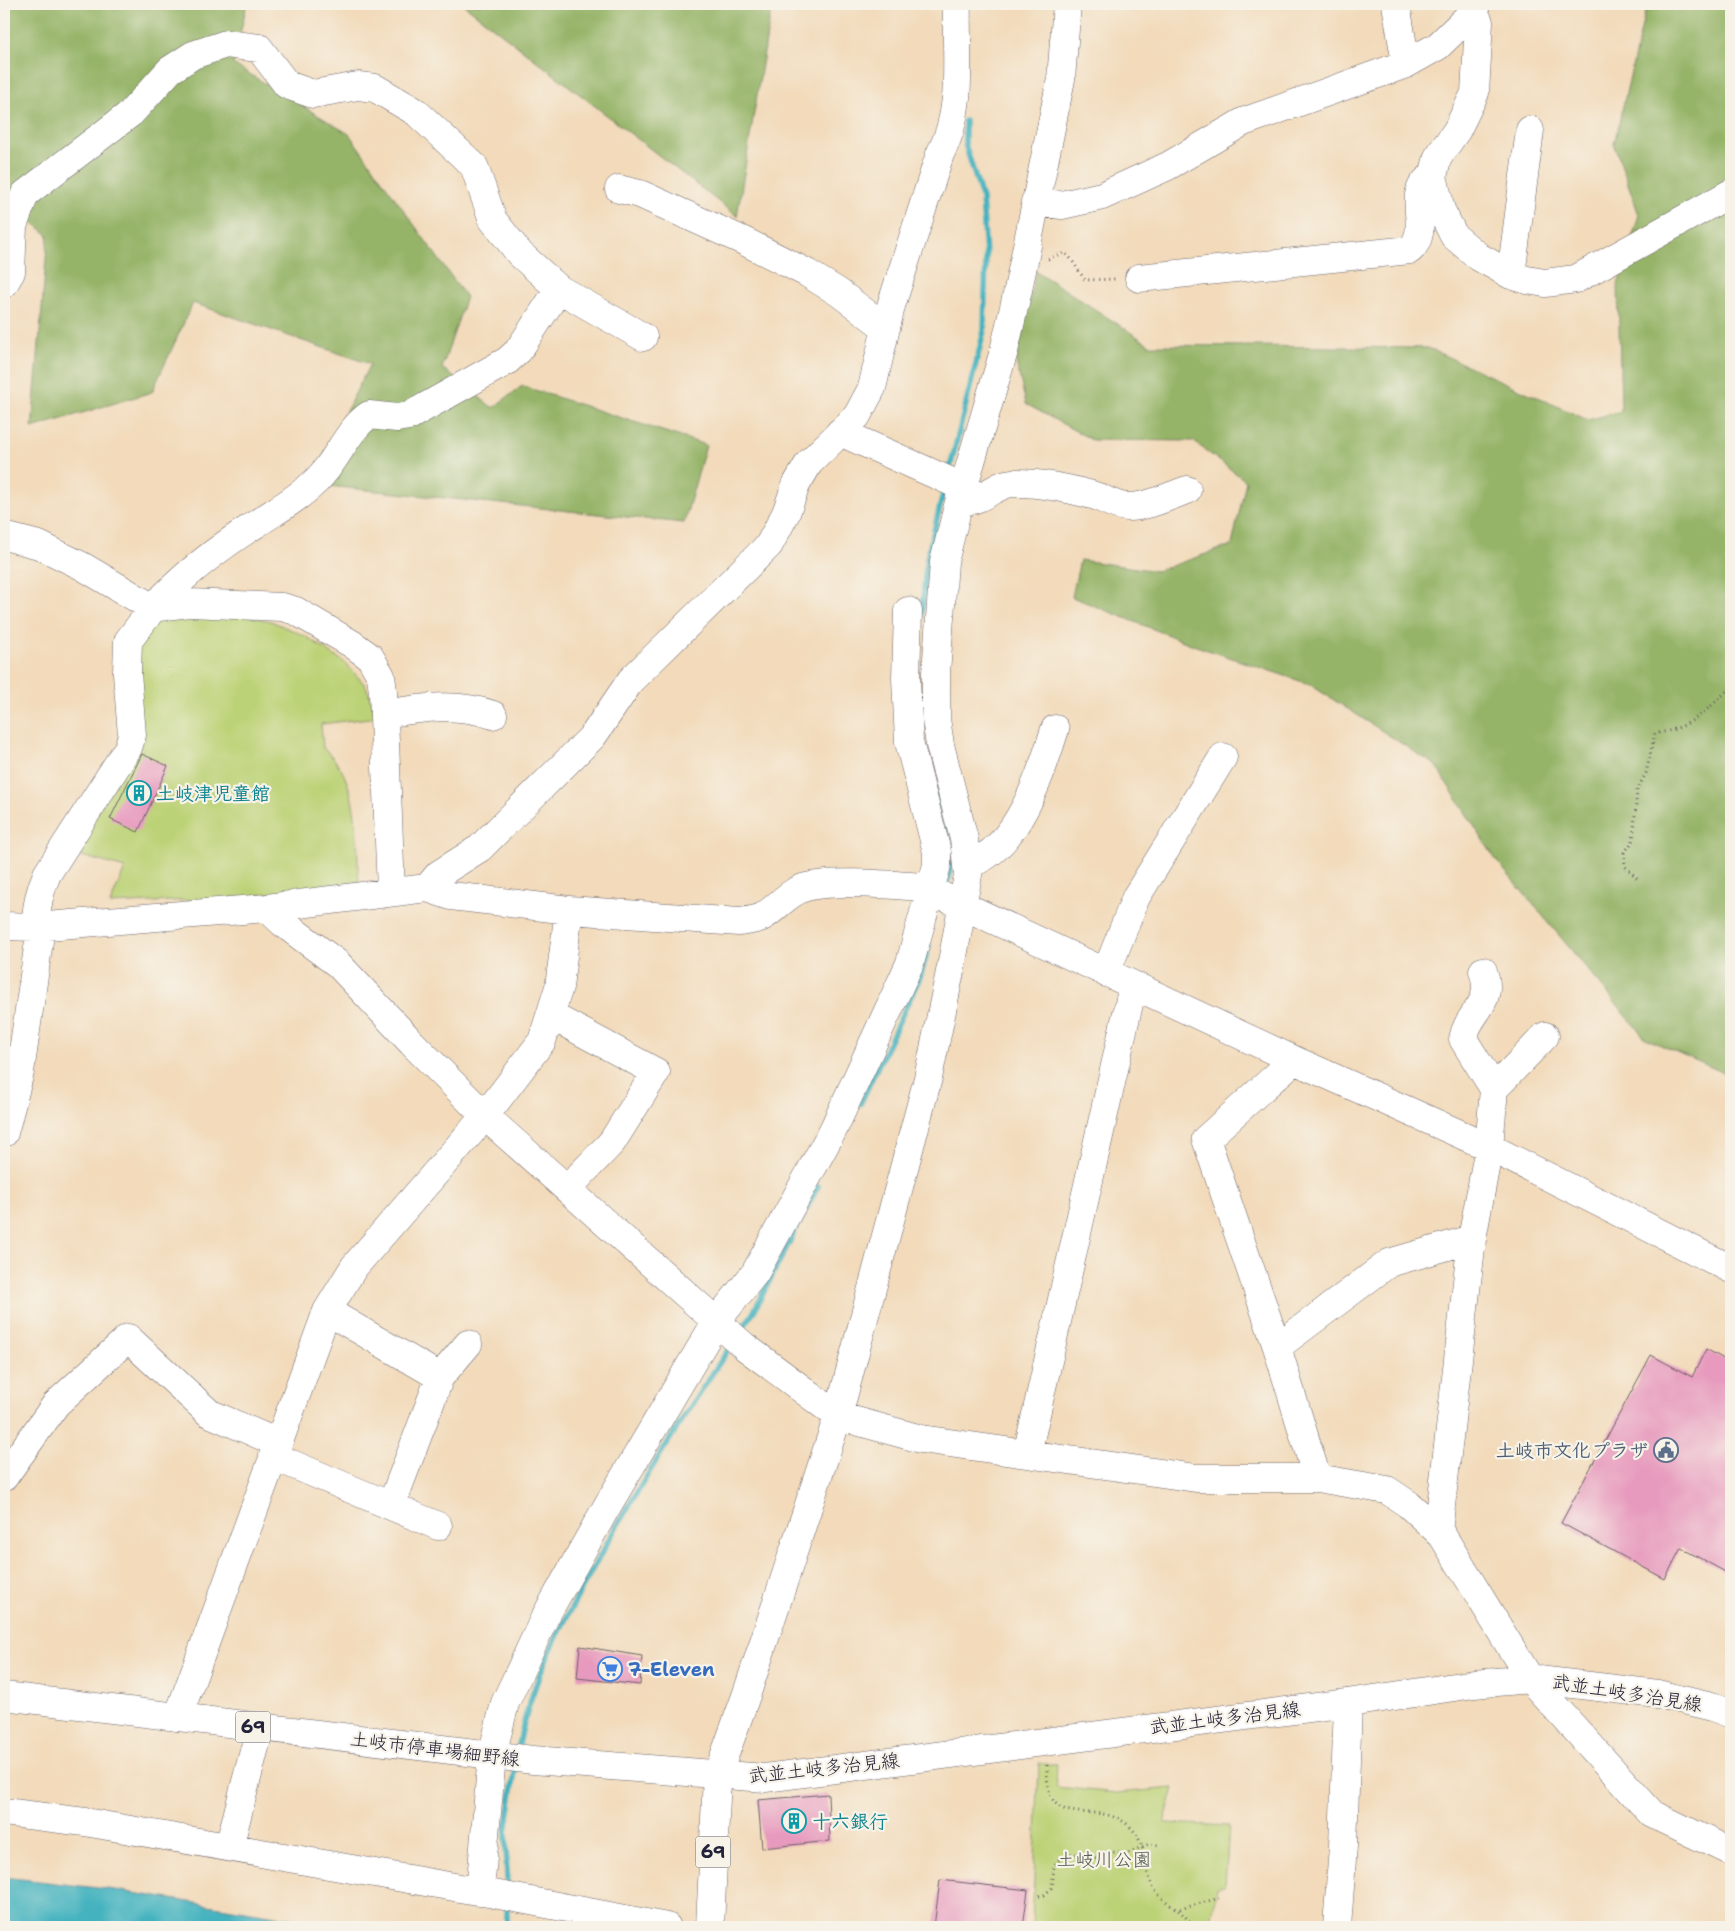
<svg xmlns="http://www.w3.org/2000/svg" width="1735" height="1931" viewBox="0 0 1735 1931" font-family="'Shantell Sans','Klee One',sans-serif">
  <style>
    .green { fill: #bcd276; stroke: #6f7a58 }
    .forest { fill: #95b467; stroke: #5c6b51 }
    .water { fill: #44b3bf; stroke: #336a7d }
    .lines { fill: none; stroke-linecap: round; stroke-linejoin: round }
    .stream { stroke: #44b3bf; stroke-width: 5.5 }
    .building { fill: #e79abd }
    .minor-casing { stroke: #6b6267; stroke-width: 29 }
    .major-casing { stroke: #6b6267; stroke-width: 29 }
    .path { stroke: #6b6267; stroke-width: 3; stroke-dasharray: 1 4; stroke-linecap: butt }
    .minor { stroke: #fff; stroke-width: 28 }
    .major { stroke: #fff; stroke-width: 28 }
    .labels { text-anchor: middle; dominant-baseline: central; stroke-width: 4.5; stroke-linejoin: round; paint-order: stroke }
    .shield { fill: #f7f3e8; stroke: #62616f; stroke-width: 1 }
    .shield-label { font-size: 18px; font-weight: bold; fill: #22223b }
    .culture-label { font-size: 19px; font-weight: bold; fill: #0d838f; stroke: #f7f3e8; text-anchor: start }
    .service-label { font-size: 19px; font-weight: bold; fill: #4e5e75; stroke: #f7f3e8; text-anchor: end }
    .shop-label { font-size: 19px; font-weight: bold; fill: #366cbe; stroke: #f7f3e8; text-anchor: start }
    .street-label { font-size: 19px; fill: #22223b; stroke: #f7f3e8 }
    .park-label { font-size: 19px; fill: #50574d; stroke: #f7f3e8 }
  </style>
  <rect width="100%" height="100%" fill="#f7f3e8"/>
  <filter id="ink" filterUnits="userSpaceOnUse"><feTurbulence type="fractalNoise" baseFrequency=".02" numOctaves="2"/><feDisplacementMap in="SourceGraphic" scale="10" xChannelSelector="R" yChannelSelector="G"/><feConvolveMatrix kernelMatrix="1 2 1 2 8 2 1 2 1" color-interpolation-filters="sRGB"/></filter>
  <filter id="wash" filterUnits="userSpaceOnUse"><feTurbulence type="fractalNoise" baseFrequency=".0096" numOctaves="4" result="noise"/><feDisplacementMap in="SourceGraphic" scale="20" xChannelSelector="R" yChannelSelector="G"/><feGaussianBlur stdDeviation="1.12" result="paint"/><feColorMatrix in="noise" values="0 0 0 0 0 0 0 0 0 0 0 0 0 0 0 0 0 1.4 0 .05"/><feComposite in="paint" operator="in"/></filter>
  <g filter="url(#wash)">
    <rect width="100%" height="100%" fill="#f2daba"/>
    <!-- green -->
    <path class="green" d="M 174,608 L 236,614 L 271,621 L 305,636 L 344,662 L 366,686 L 377,717 L 321,724 L 323,748 C 361,778 356,839 359,883 L 234,898 L 110,904 L 125,868 L 71,853 L 128,764 L 139,635 Z
      M 1039,1764 L 1057,1764 L 1056,1787 L 1117,1793 L 1174,1788 L 1164,1823 L 1229,1826 L 1225,1886 L 1217,1887 L 1210,1927 L 1032,1927 Z"/>
    <!-- forest -->
    <path class="forest" d="M 4,4 L 247,4 L 233,64 L 349,134 L 466,297 L 442,368 L 493,408 L 522,386 L 706,445 L 684,523 L 309,484 L 370,364 L 193,303 L 152,392 L 32,428 L 48,235 L 4,199 Z
      M 463,4 L 772,4 L 737,216 Z
      M 1647,4 L 1731,4 L 1731,1076 L 1645,1038 L 1496,860 L 1435,765 L 1309,684 L 1196,646 L 1072,597 L 1080,560 L 1157,571 L 1232,545 L 1246,481 L 1193,441 L 1092,440 L 1026,404 L 1016,362 L 1036,271 L 1150,345 L 1428,348 L 1588,420 L 1621,411 L 1618,284 L 1639,215 L 1614,144 Z"/>
    <!-- water -->
    <path class="water" d="M 4,1877 L 115,1890 L 344,1927 L 4,1927 Z"/>
    <g class="lines">
      <!-- stream -->
      <path class="stream" d="M 949,472 L 984,331 L 986,255 L 982,198 L 965,144 L 965,121
        M 921,619 L 927,559 L 945,486
        M 932,779 L 947,827 L 948,845
        M 945,889 L 950,874 L 950,864
        M 860,1104 L 921,975 L 929,946
        M 740,1332 L 753,1313 L 818,1186
        M 518,1751 C 528,1686 561,1627 592,1570 C 635,1492 683,1417 732,1344
        M 507,1890 L 506,1832 L 516,1765
        M 507,1904 L 507,1927"/>
    </g>
    <g id="blocks">
      <!-- building -->
      <path class="building" d="M 142,754 L 168,766 L 138,832 L 110,819 Z
        M 1706,1349 L 1731,1363 L 1731,1575 L 1681,1548 L 1665,1579 L 1561,1523 L 1651,1355 L 1692,1377 Z
        M 580,1646 L 642,1656 L 640,1685 L 577,1678 Z
        M 828,1794 L 830,1841 L 762,1848 L 758,1800 Z
        M 940,1880 L 1028,1890 L 1023,1927 L 934,1927 Z"/>
    </g>
  </g>
  <g filter="url(#ink)">
    <use href="#blocks" fill-opacity="0" stroke="#6b6267" stroke-width="1"/>
    <g class="lines">
      <defs>
        <path id="minor" d="M 1396,4 L 1406,64
          M 619,189 L 640,194 L 746,242 L 807,273 L 838,292 L 886,328
          M 1035,202 L 1062,205 L 1102,196 L 1168,166 L 1243,122 L 1406,64 L 1438,46 L 1474,11 L 1479,22 L 1475,93 L 1457,130 L 1438,157 L 1433,176 L 1441,210 L 1454,236 L 1479,257 L 1511,275 L 1527,280 L 1545,283 L 1576,279 L 1731,193
          M 1511,275 L 1530,130
          M 1139,278 L 1410,250 C 1434,227 1402,193 1433,176
          M 4,284 L 11,272 L 13,226 L 25,194 L 131,113 L 170,70 L 193,55 L 226,44 L 259,48 L 287,85 L 313,94 L 358,86 L 375,88 L 416,112 L 474,166 L 493,220 L 520,254 L 559,289 L 518,351 L 507,361 L 409,416 L 397,418 L 369,415 C 346,431 338,460 317,480 C 299,498 277,510 256,524 C 218,548 183,575 153,608
          M 559,289 L 643,337
          M 840,432 L 963,487
          M 959,502 C 983,502 995,484 1012,483 C 1038,482 1067,488 1092,495 C 1104,498 1115,507 1128,507 C 1148,507 1169,496 1187,490
          M 4,536 L 39,545 L 82,566 L 153,608 L 128,641 L 127,673 L 132,735 L 128,748 L 47,874 C 38,895 33,919 39,941 L 20,1072 L 4,1133
          M 153,608 L 190,603 L 282,607 L 296,611 L 352,644 L 370,657 L 381,676 L 383,692 L 391,891
          M 384,714 C 422,708 456,702 493,715
          M 967,864 C 1016,853 1042,772 1055,729
          M 427,888 L 439,874 L 480,848 L 593,736 L 631,680 L 769,545 L 786,513 L 796,485 L 809,463 L 857,416 L 872,388 L 891,306 L 940,154 C 965,109 955,53 957,4
          M 267,908 L 283,923 L 338,964 L 412,1043 L 485,1116 L 744,1346 L 838,1416 L 921,1439 L 1196,1478 L 1317,1478 L 1387,1490 L 1408,1504 L 1442,1535 L 1530,1679 L 1652,1814 L 1731,1852
          M 4,926 L 35,927 L 267,908 L 427,888 L 451,896 L 569,910 L 739,922 C 746,921 756,920 762,917 C 775,910 786,894 803,888 C 829,879 894,885 923,887 L 1294,1060 L 1489,1147 L 1731,1269
          M 1483,971 C 1495,1005 1468,1011 1463,1039 L 1494,1089
          M 1106,973 L 1136,897 L 1223,757
          M 550,1015 L 656,1072 L 612,1142 L 567,1189
          M 1294,1060 L 1206,1139 L 1277,1347 L 1317,1478
          M 327,1311 L 440,1377
          M 1277,1347 L 1389,1263 L 1472,1239
          M 1027,1454 L 1133,986
          M 273,1456 L 438,1526
          M 4,1477 L 56,1404 L 128,1338 L 209,1413 L 278,1443
          M 391,1506 L 440,1377 L 468,1344
          M 1438,1532 L 1472,1239 L 1489,1147 L 1494,1089 L 1545,1036
          M 178,1717 L 327,1311 L 354,1267 L 485,1116 L 542,1041 L 559,987 L 569,910
          M 717,1776 L 747,1693 L 838,1416 L 928,1078 L 952,962 L 968,875 L 964,839 L 940,745 L 936,719 L 936,673 L 944,562 L 959,502 L 1004,351 L 1018,290 L 1061,79 L 1067,4
          M 4,1812 L 85,1822 L 494,1894 L 667,1927
          M 229,1847 L 260,1728
          M 480,1892 L 492,1755 L 505,1703 L 545,1617 L 606,1508 L 716,1322 L 755,1273 L 833,1130 L 910,963 L 937,865 L 937,852 L 909,742 L 906,678 L 908,611
          M 1337,1927 L 1343,1846 L 1348,1703"/>
        <path id="major" d="M 4,1696 L 533,1760 L 765,1778 L 1348,1703 L 1474,1684 L 1530,1679 L 1658,1694 L 1712,1707 L 1731,1714
          M 710,1927 L 717,1776"/>
      </defs>
      <!-- minor casing -->
      <use href="#minor" class="minor-casing"/>
      <!-- major casing -->
      <use href="#major" class="major-casing"/>
      <!-- path -->
      <path class="path" d="M 1048,259 L 1063,253 L 1069,256 L 1085,280 L 1116,279
        M 1637,878 L 1625,866 L 1624,853 L 1633,841 L 1637,790 L 1646,773 L 1655,733 C 1688,731 1709,708 1731,687
        M 1047,1765 C 1045,1838 1093,1796 1128,1825 C 1148,1842 1142,1866 1153,1887 C 1163,1905 1184,1908 1192,1927
        M 1039,1896 L 1044,1895 L 1052,1888 L 1054,1865 L 1065,1854 L 1076,1854 L 1097,1859 L 1111,1852 L 1128,1853 L 1149,1844 L 1161,1845
        M 1180,1909 L 1219,1898"/>
      <!-- minor -->
      <use href="#minor" class="minor"/>
      <!-- major -->
      <use href="#major" class="major"/>
    </g>
  </g>
  <!-- icons -->
  <defs>
    <symbol id="building-ring" viewBox="-11 -11 22 22"><circle r="9.5" fill="#f7f3e8" stroke="#0f9aa8" stroke-width="1.5"/><path d="M-4-6H4V6H1V3H-1V6H-4ZM-2.5-4.3h1.7v1.8h-1.7ZM.8-4.3h1.7v1.8H.8ZM-2.5-1h1.7V.8h-1.7ZM.8-1h1.7V.8H.8Z" fill="#0f9aa8"/></symbol>
    <symbol id="civic-ring" viewBox="-11 -11 22 22"><circle r="9.5" fill="#f7f3e8" stroke="#5c6f8a" stroke-width="1.5"/><path d="M-.6-6.5H3V-4.5H.6V-3L4-1V1h2V6H-6V1h2V-1L-.6-3ZM-1.2 2.5V6h2.4V2.5Z" fill="#5c6f8a"/></symbol>
    <symbol id="supermarket-ring" viewBox="-11 -11 22 22"><circle r="9.5" fill="#f7f3e8" stroke="#3f7fe0" stroke-width="1.5"/><path d="M-6-5.5h2.5l.6 2H6L4.5 2H-2.5L-4.4-4H-6ZM-1.5 3.2a1.3 1.3 0 1 0 .1 0ZM3 3.2a1.3 1.3 0 1 0 .1 0Z" fill="#3f7fe0"/></symbol>
  </defs>
  <g fill-rule="evenodd">
    <use href="#building-ring" x="125" y="779" width="28" height="28"/>
    <use href="#civic-ring" x="1652" y="1436" width="28" height="28"/>
    <use href="#supermarket-ring" x="596" y="1655" width="28" height="28"/>
    <use href="#building-ring" x="780" y="1807" width="28" height="28"/>
  </g>
  <g class="labels">
    <!-- shield labels -->
    <g class="shield">
      <rect x="235.5" y="1711.5" width="35" height="31" rx="4"/>
      <rect x="695.5" y="1836.5" width="35" height="31" rx="4"/>
    </g>
    <g class="shield-label">
      <text x="253" y="1727">69</text>
      <text x="713" y="1852">69</text>
    </g>
    <!-- culture labels -->
    <g class="culture-label">
      <text x="156" y="793">土岐津児童館</text>
      <text x="812" y="1821">十六銀行</text>
    </g>
    <!-- service labels -->
    <g class="service-label">
      <text x="1648" y="1450">土岐市文化プラザ</text>
    </g>
    <!-- shop labels -->
    <g class="shop-label">
      <text x="628" y="1669">7-Eleven</text>
    </g>
    <!-- street labels -->
    <g class="street-label">
      <text transform="translate(1627 1693) rotate(9)">武並土岐多治見線</text>
      <text transform="translate(1225 1718) rotate(-7)">武並土岐多治見線</text>
      <text transform="translate(435 1749) rotate(7)">土岐市停車場細野線</text>
      <text transform="translate(824 1768) rotate(-6)">武並土岐多治見線</text>
    </g>
    <!-- park labels -->
    <g class="park-label">
      <text x="1104" y="1859">土岐川公園</text>
    </g>
  </g>
  <!-- margin -->
  <rect width="1735" height="1931" fill="none" stroke="#f7f3e8" stroke-width="20"/>
</svg>
